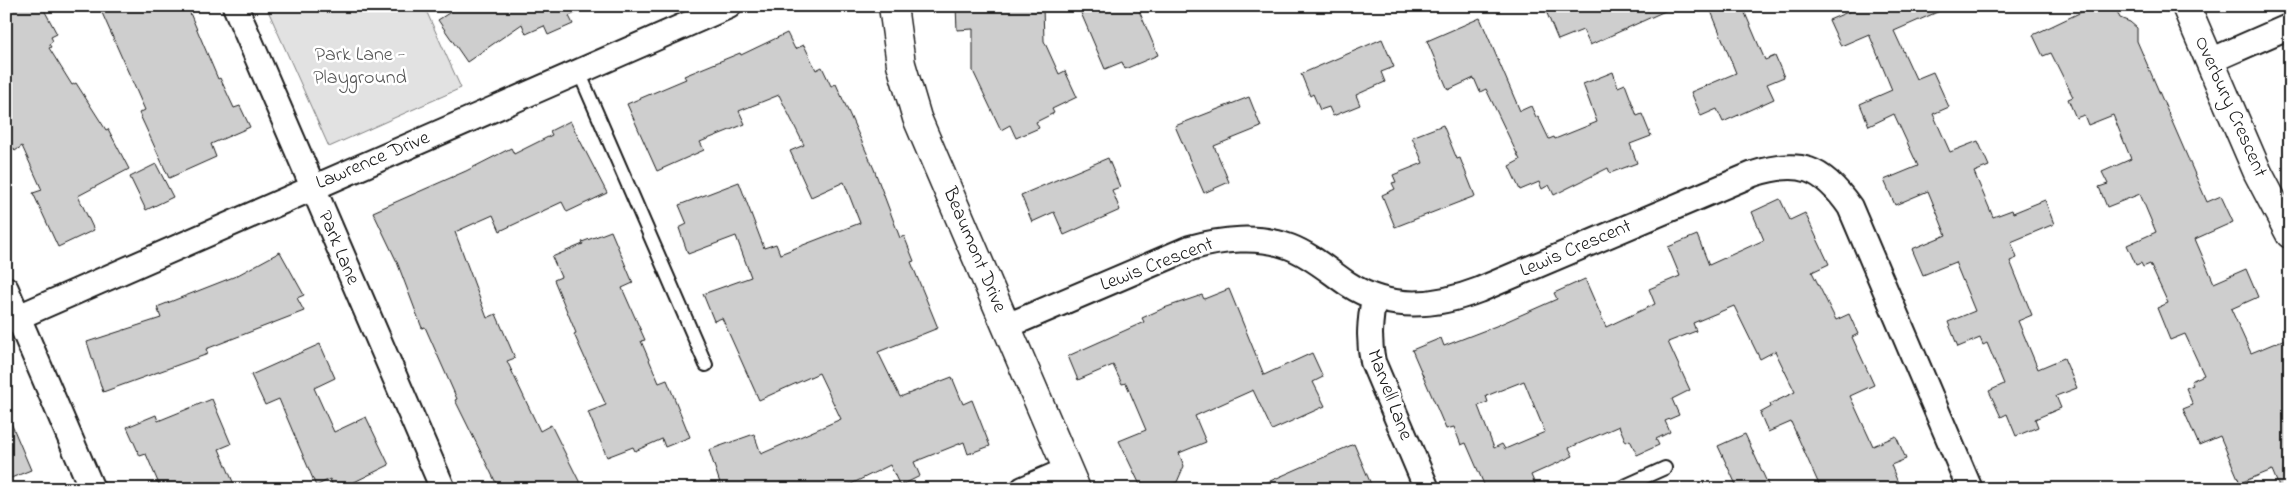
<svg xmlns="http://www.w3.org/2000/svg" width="2296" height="495" viewBox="0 0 2296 495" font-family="'Indie Flower',sans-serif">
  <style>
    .green { fill: #e2e2e2; stroke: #7f7f7f }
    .building { fill: #cecece; stroke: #1c1c1c; fill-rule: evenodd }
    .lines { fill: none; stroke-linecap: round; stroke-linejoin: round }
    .service-casing { stroke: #1c1c1c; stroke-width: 16 }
    .minor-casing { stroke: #1c1c1c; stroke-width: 28 }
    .tertiary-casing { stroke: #1c1c1c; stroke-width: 31 }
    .service { stroke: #fff; stroke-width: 12 }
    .minor { stroke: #fff; stroke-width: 24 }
    .tertiary { stroke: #fff; stroke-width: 28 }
    .labels { text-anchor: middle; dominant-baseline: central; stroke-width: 5; stroke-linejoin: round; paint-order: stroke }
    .park-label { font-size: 20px; fill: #575757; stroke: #fff }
    .street-label { font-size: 20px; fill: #1c1c1c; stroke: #fff }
  </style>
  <rect width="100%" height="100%" fill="#fff"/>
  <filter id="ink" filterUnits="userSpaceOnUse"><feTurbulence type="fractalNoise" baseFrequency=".02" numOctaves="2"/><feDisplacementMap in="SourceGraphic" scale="10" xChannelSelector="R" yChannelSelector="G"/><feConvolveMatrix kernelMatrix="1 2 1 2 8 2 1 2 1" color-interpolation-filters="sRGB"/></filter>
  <g filter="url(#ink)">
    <!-- green -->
    <path class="green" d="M 266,6 L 424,6 L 461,88 L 329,147 Z"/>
    <!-- building -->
    <path class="building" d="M 6,6 L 42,6 L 57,34 L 51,37 L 53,41 L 49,44 L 51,47 L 49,48 L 72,85 L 76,83 L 106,130 L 108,129 L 129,169 L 78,196 L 94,230 L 58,247 L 33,193 L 42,190 L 22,146 L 15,151 L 6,137 Z
      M 99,6 L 187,6 L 218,79 L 220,78 L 234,108 L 240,106 L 250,127 L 211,144 L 216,157 L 169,178 L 139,113 L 145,110 Z
      M 460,6 L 591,6 L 569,16 L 573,24 L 548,35 L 544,26 L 526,34 L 522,24 L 467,62 L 438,20 Z
      M 956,6 L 1043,7 L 1044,41 L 1059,74 L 1065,71 L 1077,97 L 1052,109 L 1054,113 L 1036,122 L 1039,128 L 1016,138 L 1010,125 L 1001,130 L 973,71 L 973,29 L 957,30 Z
      M 1078,6 L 1137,6 L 1158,55 L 1125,69 L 1122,62 L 1105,69 Z
      M 1544,6 L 1676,6 L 1590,45 L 1583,30 L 1558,40 Z
      M 1709,6 L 1742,6 L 1765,60 L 1775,56 L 1784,77 L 1767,84 L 1774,99 L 1723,122 L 1717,109 L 1701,116 L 1691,92 L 1736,73 Z
      M 1862,6 L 1951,6 L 1894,31 L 1916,79 L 1933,72 L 1949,107 L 1933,114 L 1950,152 L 1978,141 L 1989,166 L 1974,172 L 1993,217 L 2012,210 L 2013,213 L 2045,200 L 2054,224 L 2011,242 L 2017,258 L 2010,261 L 2032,315 L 2018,321 L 2038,369 L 2064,358 L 2077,388 L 2056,396 L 2061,408 L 2035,419 L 2038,427 L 2016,436 L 2007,414 L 2001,417 L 1989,391 L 2004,384 L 1987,343 L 1983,345 L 1980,338 L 1958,347 L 1948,322 L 1975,311 L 1955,262 L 1923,275 L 1912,249 L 1946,235 L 1928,191 L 1895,205 L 1884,180 L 1918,166 L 1894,114 L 1869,126 L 1860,104 L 1892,90 L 1869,34 L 1841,46 L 1829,20 Z
      M 2094,6 L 2114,6 L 2120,18 L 2130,22 L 2137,28 L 2137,41 L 2207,202 L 2221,196 L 2233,222 L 2195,239 L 2214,283 L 2246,269 L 2258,297 L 2231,309 L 2251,353 L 2290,337 L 2290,489 L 2280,489 L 2272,470 L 2240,483 L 2220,436 L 2199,445 L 2183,409 L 2193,405 L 2186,388 L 2193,385 L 2191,381 L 2204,375 L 2185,334 L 2170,340 L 2157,308 L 2168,303 L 2150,264 L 2143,267 L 2141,263 L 2136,265 L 2127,245 L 2156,232 L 2140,194 L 2107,207 L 2099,187 L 2108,184 L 2102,172 L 2131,159 L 2113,115 L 2088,125 L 2084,115 L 2076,118 L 2068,99 L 2073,97 L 2051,53 L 2043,56 L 2033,35 Z
      M 1480,18 L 1520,111 L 1531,106 L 1536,117 L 1538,116 L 1549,139 L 1554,137 L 1555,139 L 1597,122 L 1583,84 L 1613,72 L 1618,87 L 1625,84 L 1637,116 L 1642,114 L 1651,136 L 1630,144 L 1637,163 L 1610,173 L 1608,168 L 1554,195 L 1549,185 L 1542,189 L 1539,182 L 1520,190 L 1509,166 L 1520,160 L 1486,89 L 1480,92 L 1474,78 L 1448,90 L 1427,41 Z
      M 787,33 L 795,49 L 804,45 L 816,70 L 822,67 L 831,86 L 836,84 L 874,169 L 900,238 L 904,236 L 914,261 L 911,262 L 938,328 L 878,352 L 900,397 L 952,377 L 963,404 L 972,400 L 990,446 L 968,454 L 964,442 L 914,462 L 920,476 L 900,486 L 890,465 L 841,489 L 722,489 L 709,450 L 754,434 L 761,454 L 841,419 L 819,373 L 759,400 L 722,318 L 714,321 L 703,294 L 751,277 L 736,236 L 688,254 L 679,228 L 687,224 L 679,205 L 739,182 L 764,248 L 776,244 L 780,254 L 860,223 L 844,182 L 811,197 L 790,151 L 804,145 L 779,95 L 739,111 L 745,124 L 700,142 L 704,150 L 657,171 L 627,104 L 686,79 L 684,76 L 740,53 L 741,55 Z
      M 1382,39 L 1394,67 L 1381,72 L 1385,82 L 1356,95 L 1360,105 L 1333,116 L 1329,107 L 1320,110 L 1313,94 L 1310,96 L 1301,74 Z
      M 1249,97 L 1261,127 L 1214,146 L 1229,182 L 1204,193 L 1175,126 Z
      M 570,121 L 607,193 L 567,212 L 562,202 L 500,231 L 493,215 L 455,232 L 487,318 L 496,314 L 515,358 L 507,361 L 540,431 L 551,425 L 583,489 L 499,489 L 455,400 L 457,399 L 425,327 L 422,328 L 397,262 L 373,212 L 466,171 L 511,148 L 514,154 L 552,135 L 550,131 Z
      M 1443,125 L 1457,159 L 1460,158 L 1475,196 L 1395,227 L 1382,195 L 1395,189 L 1392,183 L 1396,182 L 1393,175 L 1423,163 L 1412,137 Z
      M 1108,158 L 1120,187 L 1112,190 L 1120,210 L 1064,235 L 1054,212 L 1032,222 L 1021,195 Z
      M 156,164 L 173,197 L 146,210 L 130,177 Z
      M 1780,199 L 1790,220 L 1805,213 L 1829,264 L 1812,272 L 1836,320 L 1849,314 L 1858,334 L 1852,337 L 1874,385 L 1850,396 L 1873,446 L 1896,436 L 1906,459 L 1891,465 L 1898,483 L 1885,489 L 1821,489 L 1791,422 L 1768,432 L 1760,413 L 1771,407 L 1770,404 L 1795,392 L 1775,351 L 1760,359 L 1734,306 L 1693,323 L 1696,331 L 1668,342 L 1690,390 L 1672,399 L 1679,415 L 1665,421 L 1670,432 L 1656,439 L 1659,445 L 1637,455 L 1630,440 L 1626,442 L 1619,426 L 1569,448 L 1573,456 L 1531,475 L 1537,489 L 1486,489 L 1466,443 L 1461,445 L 1454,427 L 1446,429 L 1412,350 L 1441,338 L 1444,346 L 1496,326 L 1557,299 L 1554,293 L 1585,279 L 1606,327 L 1655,304 L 1649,289 L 1680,276 L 1668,247 L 1697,235 L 1709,265 L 1764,240 L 1752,212 ZM 1524,381 L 1545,432 L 1505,449 L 1502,444 L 1494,448 L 1478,406 L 1488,402 L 1486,396 Z
      M 611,231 L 633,283 L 622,288 L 645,340 L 641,341 L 659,383 L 667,380 L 690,437 L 665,447 L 662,439 L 635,451 L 633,447 L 607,457 L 588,412 L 606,405 L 574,334 L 576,333 L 554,280 L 561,277 L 552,257 L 583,244 L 582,242 Z
      M 280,252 L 304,295 L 297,298 L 304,311 L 206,349 L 208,354 L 103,392 L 87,342 L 161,318 L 157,307 L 236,276 Z
      M 1229,289 L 1264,375 L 1312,353 L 1323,377 L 1313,382 L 1325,406 L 1272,430 L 1253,390 L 1195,416 L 1206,442 L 1179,453 L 1184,466 L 1177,482 L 1161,489 L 1142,489 L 1119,441 L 1146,430 L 1126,383 L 1122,384 L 1113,365 L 1078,380 L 1068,356 L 1144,322 L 1142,318 L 1164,308 L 1202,295 L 1204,299 Z
      M 320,344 L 335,378 L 314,388 L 334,432 L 366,417 L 389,465 L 340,489 L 334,489 L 330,479 L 316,486 L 279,399 L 265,405 L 251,375 Z
      M 212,399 L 231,444 L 219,449 L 236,489 L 161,489 L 146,454 L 140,456 L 127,427 L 156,415 L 158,421 Z
      M 6,411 L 31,470 L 6,480 Z
      M 1745,434 L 1770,489 L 1738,489 L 1718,446 Z
      M 1354,444 L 1373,489 L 1252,489 Z"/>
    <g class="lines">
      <defs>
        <path id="service" d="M 579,72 L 706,365
          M 1618,489 L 1665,468"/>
        <path id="minor" d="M 235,6 L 443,489
          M 2210,61 L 2290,26
          M 6,289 L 92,489
          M 1374,298 C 1370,321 1368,339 1373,362 L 1427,489
          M 18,317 L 729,6
          M 1007,326 L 1190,248 C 1221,239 1259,235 1290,247 C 1311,255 1330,272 1348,284 C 1389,311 1435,307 1479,290 L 1753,174 C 1800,159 1822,167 1850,207 L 1970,489
          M 1023,489 L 1067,470"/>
        <path id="tertiary" d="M 893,6 L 901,64 L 917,118 L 1076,489
          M 2186,6 L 2258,173 L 2290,234"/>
      </defs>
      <!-- service casing -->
      <use href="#service" class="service-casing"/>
      <!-- minor casing -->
      <use href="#minor" class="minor-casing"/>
      <!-- tertiary casing -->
      <use href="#tertiary" class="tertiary-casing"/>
      <!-- service -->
      <use href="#service" class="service"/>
      <!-- minor -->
      <use href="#minor" class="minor"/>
      <!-- tertiary -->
      <use href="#tertiary" class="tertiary"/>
    </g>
  </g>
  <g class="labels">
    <!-- park labels -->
    <g class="park-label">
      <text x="360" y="55">Park Lane -<tspan x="360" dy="23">Playground</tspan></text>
    </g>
    <!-- street labels -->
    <g class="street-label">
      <text transform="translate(2230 107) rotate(66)">Overbury Crescent</text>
      <text transform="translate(373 161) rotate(-23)">Lawrence Drive</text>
      <text transform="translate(338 248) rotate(67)">Park Lane</text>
      <text transform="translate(1576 249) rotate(-23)">Lewis Crescent</text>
      <text transform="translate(974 250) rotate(67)">Beaumont Drive</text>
      <text transform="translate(1157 265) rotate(-21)">Lewis Crescent</text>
      <text transform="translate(1389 395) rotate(69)">Marvell Lane</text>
    </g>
  </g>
  <!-- margin -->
  <rect width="2296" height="495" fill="none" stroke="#fff" stroke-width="25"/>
  <rect x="12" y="12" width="2271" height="470" fill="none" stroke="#1c1c1c" stroke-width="2" filter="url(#ink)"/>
</svg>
